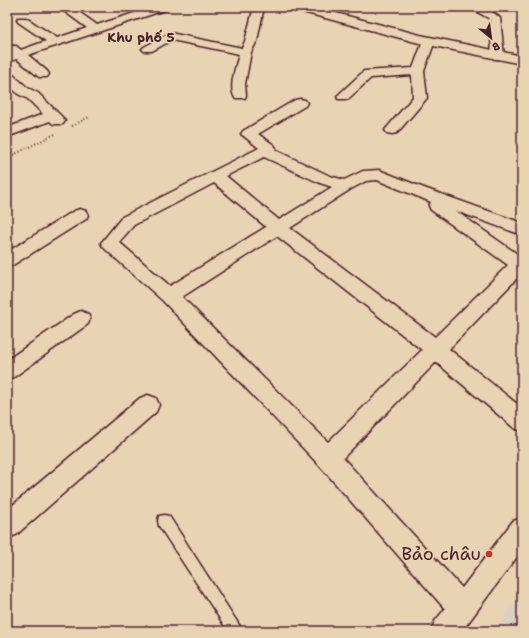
<svg xmlns="http://www.w3.org/2000/svg" width="529" height="638" viewBox="0 0 529 638" font-family="'Shantell Sans',sans-serif">
  <style>
    .built { fill: #d8d1c7 }
    .lines { fill: none; stroke-linecap: round; stroke-linejoin: round }
    .lane-casing { stroke: #4a1f2b; stroke-width: 3 }
    .street-casing { stroke: #4a1f2b; stroke-width: 3 }
    .secondary-casing { stroke: #4a1f2b; stroke-width: 3 }
    .path { stroke: #4a1f2b; stroke-width: 2; stroke-dasharray: 1 2.5; stroke-linecap: butt }
    .lane { fill: #e8d4b2; fill-rule: evenodd }
    .street { fill: #e8d4b2; fill-rule: evenodd }
    .secondary { fill: #e8d4b2; fill-rule: evenodd }
    .poi-dot { fill: #c8321e; stroke: #e8d4b2; stroke-width: 1.5 }
    .labels { text-anchor: middle; dominant-baseline: central; stroke-width: 3.5; stroke-linejoin: round; paint-order: stroke }
    .far-neighbourhood-label { font-size: 13px; font-weight: bold; fill: #4a1f2b; stroke: #e8d4b2 }
    .near-poi-label { font-size: 18px; fill: #4a1f2b; stroke: #e8d4b2; text-anchor: end }
  </style>
  <rect width="100%" height="100%" fill="#e8d4b2"/>
  <filter id="ink" filterUnits="userSpaceOnUse"><feTurbulence type="fractalNoise" baseFrequency=".025" numOctaves="2"/><feDisplacementMap in="SourceGraphic" scale="8" xChannelSelector="R" yChannelSelector="G"/><feConvolveMatrix kernelMatrix="1 2 1 2 8 2 1 2 1" color-interpolation-filters="sRGB"/></filter>
  <g filter="url(#ink)">
    <!-- built -->
    <path class="built" d="M 522,593 L 522,631 L 496,631 Z"/>
    <g class="lines">
      <defs>
        <path id="lane" d="M 164,515 L 169,516 L 243,631 L 228,631 L 159,526 L 158,521 L 159,516 Z"/>
        <path id="street" d="M 64,7 L 72,7 L 97,25 L 153,7 L 169,7 L 168,9 L 28,55 L 47,71 L 49,74 L 47,77 L 39,77 L 17,59 L 7,62 L 7,54 L 11,53 L 7,49 L 8,46 L 16,46 L 21,50 L 46,41 L 18,22 L 17,20 L 18,18 L 26,18 L 57,38 L 87,28 L 64,11 L 63,9 Z
          M 254,7 L 264,7 L 257,41 L 251,52 L 245,84 L 246,95 L 245,98 L 235,98 C 228,87 236,66 239,54 L 172,40 L 152,51 L 144,51 L 142,49 L 144,47 L 170,33 L 242,48 L 245,41 Z
          M 329,7 L 341,7 L 330,16 L 322,16 L 321,14 Z
          M 476,7 L 486,7 L 500,18 L 504,56 L 502,59 L 494,59 L 492,56 L 490,19 L 479,13 Z
          M 429,38 L 433,39 L 435,41 L 424,71 L 427,98 L 397,133 L 392,134 L 387,133 L 385,130 L 413,97 L 412,75 L 371,78 L 348,99 L 338,99 L 337,96 L 364,71 L 413,68 L 423,41 L 425,39 Z
          M 7,72 L 11,73 L 28,88 L 38,93 L 63,118 L 65,121 L 63,124 L 53,124 L 50,121 L 7,137 L 7,128 L 43,114 L 28,99 L 18,94 L 7,83 Z
          M 300,99 L 305,100 L 307,103 L 305,106 L 258,134 L 274,145 L 276,148 L 275,150 L 330,176 L 344,180 L 363,171 L 379,170 L 424,188 L 522,223 L 522,235 L 456,211 L 520,256 L 522,256 L 522,273 L 449,349 L 522,408 L 522,431 L 514,428 L 436,362 L 343,458 L 462,588 L 513,521 L 522,518 L 522,550 L 462,631 L 431,631 L 435,621 L 445,609 L 320,466 L 163,301 L 103,247 L 101,243 L 122,217 L 259,148 L 241,134 L 243,131 L 295,100 ZM 264,157 L 320,183 L 332,187 L 279,220 L 226,176 ZM 377,180 L 431,202 L 429,206 L 431,210 L 508,265 L 435,337 L 290,228 L 351,189 L 366,181 ZM 214,183 L 266,227 L 170,286 L 119,242 L 134,225 ZM 277,236 L 422,350 L 328,442 L 182,297 Z
          M 80,209 L 86,211 L 88,215 L 86,219 L 13,265 L 7,266 L 7,252 L 74,211 Z
          M 81,311 L 88,314 L 90,319 L 88,324 L 14,377 L 7,380 L 7,360 L 74,314 Z
          M 148,395 L 156,398 L 159,405 L 156,412 L 16,535 L 7,538 L 7,510 L 140,398 Z"/>
        <path id="secondary" d="M 293,7 L 313,7 L 420,35 L 522,56 L 522,64 L 419,43 L 295,10 Z"/>
      </defs>
      <!-- lane casing -->
      <use href="#lane" class="lane-casing"/>
      <!-- street casing -->
      <use href="#street" class="street-casing"/>
      <!-- secondary casing -->
      <use href="#secondary" class="secondary-casing"/>
      <!-- path -->
      <path class="path" d="M 72,126 L 89,117
        M 7,158 L 57,133"/>
      <!-- lane -->
      <use href="#lane" class="lane"/>
      <!-- street -->
      <use href="#street" class="street"/>
      <!-- secondary -->
      <use href="#secondary" class="secondary"/>
    </g>
  </g>
  <!-- markers -->
  <circle class="poi-dot" cx="489" cy="554" r="4"/>
  <g class="labels">
    <!-- far-neighbourhood labels -->
    <g class="far-neighbourhood-label">
      <text x="141" y="37">Khu phố 5</text>
    </g>
    <!-- near-poi labels -->
    <g class="near-poi-label">
      <text x="481" y="554">Bảo châu</text>
    </g>
  </g>
  <!-- margin -->
  <rect width="529" height="638" fill="none" stroke="#e8d4b2" stroke-width="24"/>
  <rect x="12" y="12" width="505" height="614" fill="none" stroke="#4a1f2b" stroke-width="1.5" filter="url(#ink)"/>
  <!-- north arrow -->
  <g transform="translate(491 38) rotate(151)" stroke="#e8d4b2" stroke-width="3" paint-order="stroke">
  <path d="M0-3L7 15L0 10L-7 15Z" fill="#4a1f2b"/>
  <text y="-6" font-size="11" font-weight="bold" text-anchor="middle" fill="#4a1f2b">B</text>
  </g>
</svg>
